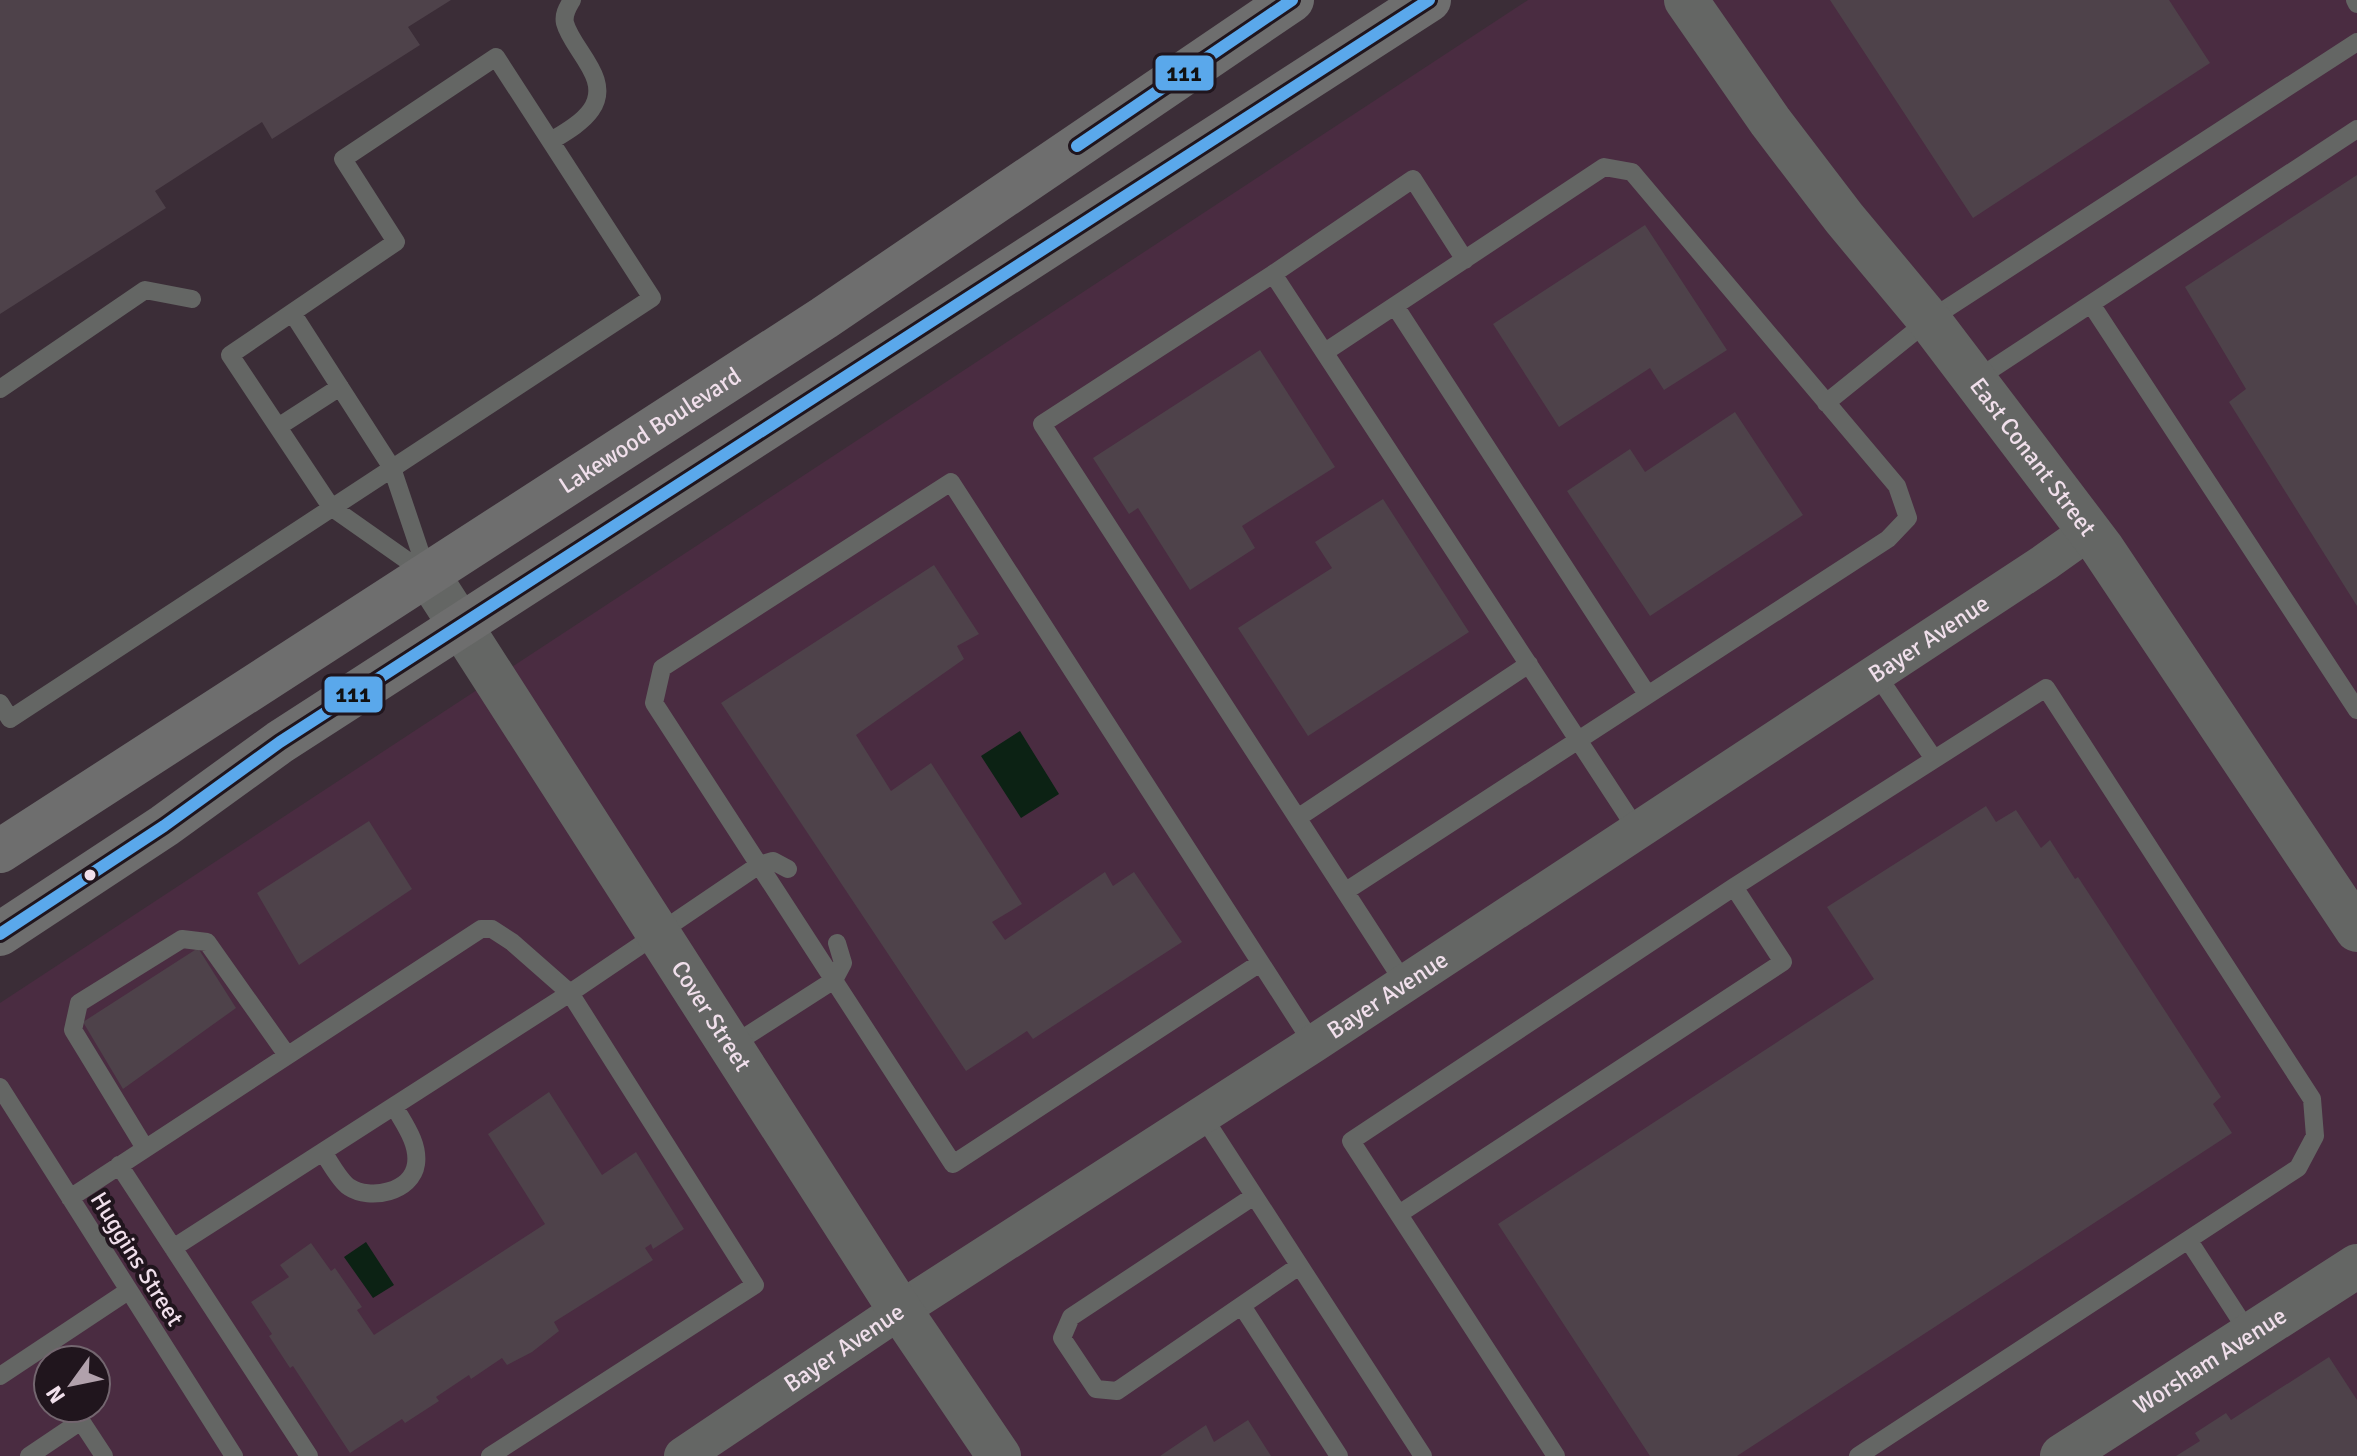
<svg xmlns="http://www.w3.org/2000/svg" width="2357" height="1456" viewBox="0 0 2357 1456" font-family="Signika,sans-serif">
  <style>
    .built { fill: #4a2c41; fill-rule: evenodd }
    .water { fill: #0c2214 }
    .building { fill: #4e424a }
    .lines { fill: none; stroke-linecap: round; stroke-linejoin: round }
    .service { stroke: #646664; stroke-width: 18 }
    .minor { stroke: #646664; stroke-width: 38 }
    .tertiary { stroke: #646664; stroke-width: 44 }
    .primary { stroke: #6e6e6e; stroke-width: 44 }
    .bus-1-casing { stroke: #20151d; stroke-width: 18 }
    .bus-1 { stroke: #5aa8eb; stroke-width: 12 }
    .bus-dot { fill: #f0dfeb; stroke: #20151d; stroke-width: 3 }
    .labels { text-anchor: middle; dominant-baseline: central; stroke-width: 8; stroke-linejoin: round; paint-order: stroke }
    .street-label { font-size: 24px; fill: #f0dfeb; stroke: #20151d }
    .line-badge { stroke: #20151d; stroke-width: 3 }
    .pale-badge-label { font-size: 22px; text-anchor: middle; font-weight: bold; fill: #111 }
  </style>
  <rect width="100%" height="100%" fill="#3b2d37"/>
  <!-- built -->
  <path class="built" d="M 1528,0 L 2357,0 L 2357,1456 L 0,1456 L 0,1003 ZM 48,1360 L 96,1360 L 96,1408 L 48,1408 Z"/>
  <!-- water -->
  <path class="water" d="M 1020,731 L 1059,794 L 1021,818 L 981,756 Z
    M 366,1242 L 394,1285 L 373,1298 L 344,1257 Z"/>
  <!-- building -->
  <path class="building" d="M 0,0 L 451,0 L 408,27 L 420,45 L 272,139 L 262,122 L 155,191 L 166,208 L 0,314 Z
    M 1830,0 L 2169,0 L 2210,63 L 1973,218 Z
    M 2357,175 L 2357,606 L 2229,402 L 2246,389 L 2185,287 Z
    M 1645,225 L 1727,350 L 1664,390 L 1650,368 L 1559,427 L 1493,324 Z
    M 1260,350 L 1335,467 L 1242,526 L 1255,548 L 1190,590 L 1138,508 L 1129,514 L 1093,458 Z
    M 1735,412 L 1803,515 L 1650,616 L 1567,491 L 1630,449 L 1645,472 Z
    M 1383,499 L 1469,632 L 1308,736 L 1238,628 L 1332,568 L 1315,542 Z
    M 934,565 L 979,634 L 957,646 L 964,659 L 856,735 L 891,791 L 931,763 L 1022,904 L 992,922 L 1005,940 L 1105,872 L 1113,886 L 1134,872 L 1182,942 L 1033,1039 L 1027,1031 L 966,1071 L 721,703 Z
    M 1986,806 L 1996,822 L 2016,810 L 2041,848 L 2050,840 L 2075,879 L 2078,877 L 2221,1097 L 2213,1104 L 2232,1133 L 1737,1456 L 1650,1456 L 1498,1224 L 1874,979 L 1827,907 Z
    M 369,821 L 412,889 L 299,965 L 257,893 Z
    M 198,948 L 236,1008 L 123,1089 L 83,1022 Z
    M 549,1092 L 602,1175 L 636,1152 L 684,1229 L 653,1249 L 651,1244 L 645,1248 L 653,1260 L 554,1322 L 559,1331 L 532,1352 L 507,1365 L 502,1358 L 471,1379 L 469,1375 L 436,1397 L 439,1401 L 405,1423 L 402,1419 L 350,1453 L 293,1366 L 290,1368 L 269,1336 L 272,1334 L 251,1302 L 289,1277 L 280,1265 L 311,1243 L 331,1271 L 335,1268 L 362,1307 L 357,1310 L 374,1335 L 545,1224 L 488,1134 Z
    M 2329,1357 L 2357,1400 L 2357,1456 L 2176,1456 L 2200,1441 L 2195,1433 L 2226,1413 L 2231,1420 Z
    M 1248,1420 L 1271,1456 L 1160,1456 L 1206,1425 L 1214,1442 Z"/>
  <g class="lines">
    <!-- service -->
    <path class="service" d="M 2355,0 L 2357,4
      M 551,141 C 564,133 582,123 591,110 C 613,79 572,50 565,23 C 563,14 568,7 572,0
      M 1273,274 L 1413,179 L 1465,260
      M 2091,304 L 2357,710
      M 1395,306 L 1647,694
      M 293,314 L 392,468 L 428,575
      M 1325,352 L 1604,167 L 1632,172 L 1897,486 L 1908,518 L 1888,539 L 1346,891
      M 1975,380 L 2357,129
      M 0,389 L 145,290 L 192,299
      M 1826,403 L 1929,320 L 2357,42
      M 278,427 L 340,387
      M 1875,672 L 1934,759
      M 0,703 L 10,719 L 652,298 L 496,57 L 343,159 L 396,242 L 230,355 L 331,507 L 425,573
      M 1299,817 L 1529,664
      M 1260,963 L 953,1164 L 654,703 L 662,668 L 951,482 L 1313,1044
      M 1405,984 L 1042,424 L 1273,274 L 1637,830
      M 731,1046 L 834,980 L 843,963 L 837,943
      M 0,1087 L 234,1456
      M 1202,1115 L 1423,1456
      M 145,1148 L 73,1030 L 79,1003 L 182,939 L 207,942 L 287,1055
      M 323,1152 C 330,1162 339,1180 349,1187 C 370,1201 412,1192 416,1164 C 419,1143 404,1124 394,1106
      M 119,1165 L 309,1456
      M 1254,1196 L 1071,1317 L 1062,1338 L 1096,1389 L 1117,1391 L 1299,1266
      M 70,1198 L 481,929 L 492,929 L 512,942 L 570,993 L 755,1285 L 490,1456
      M 1399,1214 L 1783,962 L 1734,887
      M 2189,1241 L 2250,1335
      M 173,1248 L 570,993 L 759,865 L 773,861 L 788,869
      M 1242,1306 L 1339,1456
      M 0,1376 L 128,1291
      M 29,1456 L 81,1421 L 104,1456
      M 1556,1456 L 1351,1141 L 1734,887 L 2046,688 L 2312,1099 L 2315,1136 L 2298,1168 L 1858,1456"/>
    <!-- minor -->
    <path class="minor" id="s1" d="M 683,1456 L 900,1310 L 1313,1044 L 2044,563 L 2089,531"/>
    <!-- tertiary -->
    <g class="tertiary">
      <path id="s2" d="M 1686,0 L 1770,121 L 1844,218 L 1929,320 L 2102,548 L 2357,930"/>
      <path id="s3" d="M 428,575 L 900,1310 L 999,1456"/>
      <path id="s4" d="M 2062,1456 L 2357,1266"/>
    </g>
    <!-- primary -->
    <g class="primary">
      <path id="s5" d="M 0,851 L 824,318 L 1292,0"/>
      <path d="M 0,934 L 164,826 L 280,742 L 1429,0"/>
    </g>
    <defs>
      <path id="bus-1" d="M 1077,146 L 1292,0
        M 0,934 L 164,826 L 280,742 L 1429,0"/>
    </defs>
    <!-- bus-1 casing -->
    <use href="#bus-1" class="bus-1-casing"/>
    <!-- bus-1 -->
    <use href="#bus-1" class="bus-1"/>
  </g>
  <!-- markers -->
  <circle class="bus-dot" cx="90" cy="875" r="7"/>
  <g class="labels">
    <!-- street labels -->
    <g class="street-label">
      <text stroke="none"><textPath href="#s5" startOffset="774">Lakewood Boulevard</textPath></text>
      <text stroke="none"><textPath href="#s2" startOffset="574">East Conant Street</textPath></text>
      <text stroke="none"><textPath href="#s1" startOffset="1490">Bayer Avenue</textPath></text>
      <text stroke="none"><textPath href="#s1" startOffset="842">Bayer Avenue</textPath></text>
      <text stroke="none"><textPath href="#s3" startOffset="524">Cover Street</textPath></text>
      <text transform="translate(137 1259) rotate(58)">Huggins Street</text>
      <text stroke="none"><textPath href="#s1" startOffset="194">Bayer Avenue</textPath></text>
      <text stroke="none"><textPath href="#s4" startOffset="176">Worsham Avenue</textPath></text>
    </g>
  </g>
  <g class="line-badge">
    <rect x="1154" y="54" width="61" height="38" rx="8" fill="#5aa8eb"/>
    <rect x="323" y="675" width="61" height="39" rx="8" fill="#5aa8eb"/>
  </g>
  <g class="pale-badge-label">
    <text x="1184" y="81">111</text>
    <text x="353" y="702">111</text>
  </g>
  <!-- north arrow -->
  <g transform="translate(72 1384) rotate(237)"><circle r="38" fill="#20151d" stroke="#73666f" stroke-width="2"/>
  <path d="M0-6L14 30L0 20L-14 30Z" fill="#b1a1ac"/>
  <text y="-12" font-size="22" font-weight="bold" text-anchor="middle" fill="#f0dfeb">N</text>
  </g>
</svg>
